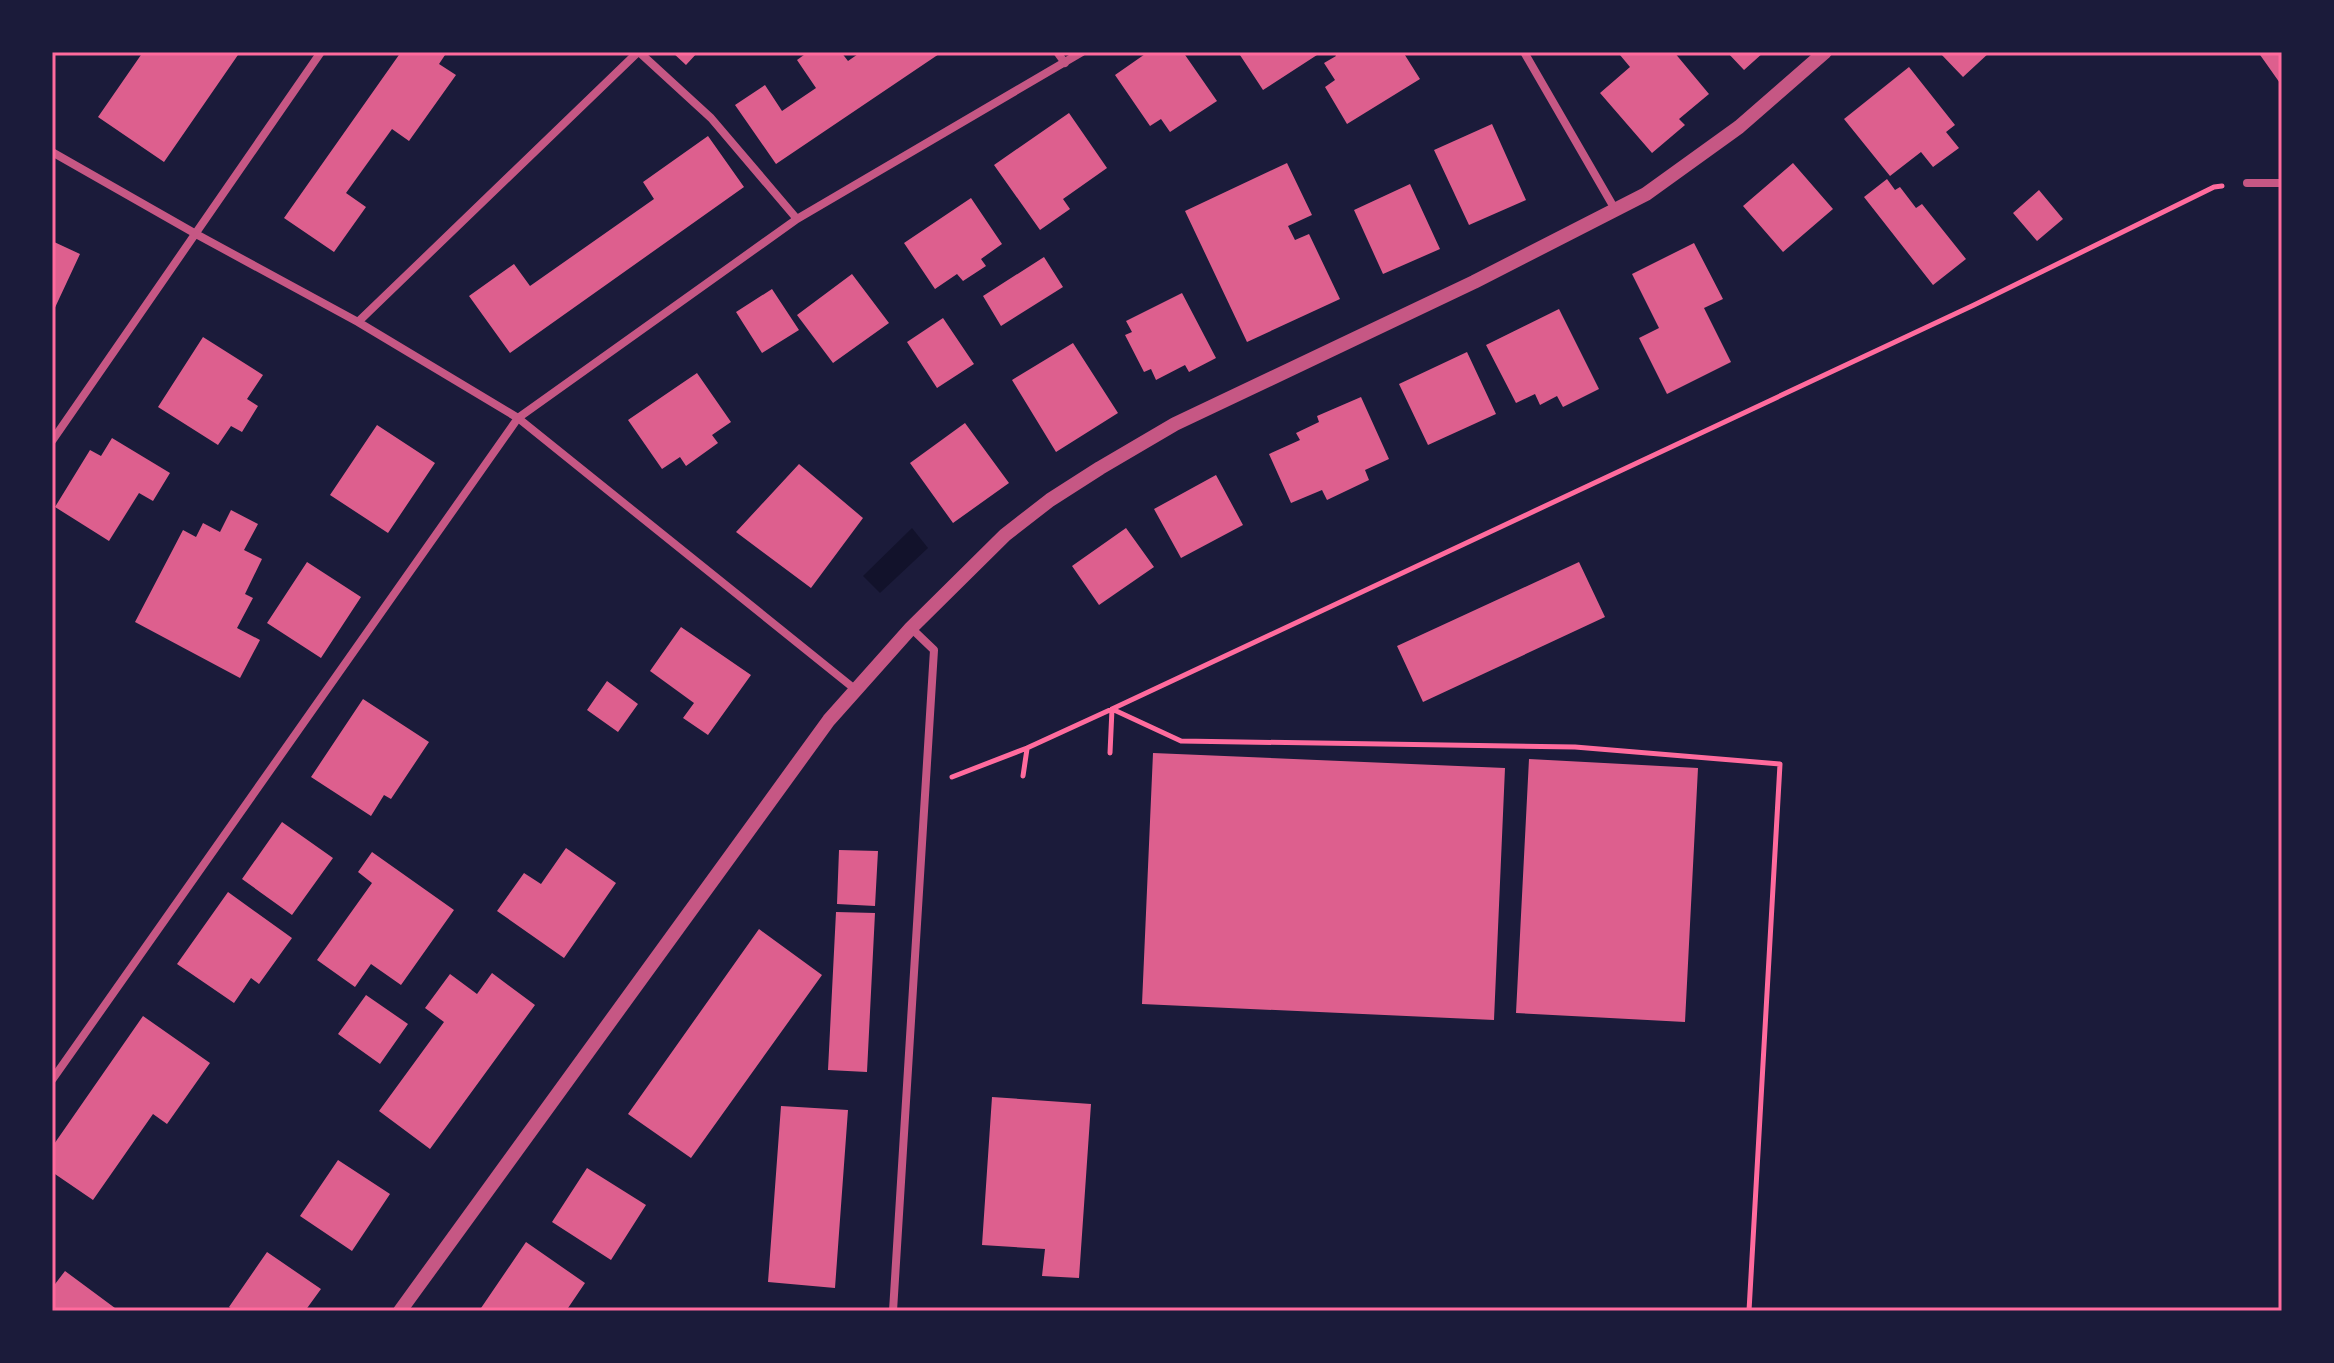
<svg xmlns="http://www.w3.org/2000/svg" width="2334" height="1363" viewBox="0 0 2334 1363" font-family="Signika,sans-serif">
  <style>
    .water { fill: #12122b }
    .building { fill: #dd5f8e }
    .lines { fill: none; stroke-linecap: round; stroke-linejoin: round }
    .path { stroke: #ff6b9d; stroke-width: 5 }
    .minor { stroke: #c65784; stroke-width: 8 }
    .tertiary { stroke: #c65784; stroke-width: 14 }
    .neatline { fill: none; stroke: #ff6b9d; stroke-width: 3 }
  </style>
  <rect width="100%" height="100%" fill="#1b1b3a"/>
  <!-- water -->
  <path class="water" d="M 912,528 L 928,548 L 880,593 L 863,576 Z"/>
  <!-- building -->
  <path class="building" d="M 143,52 L 240,52 L 164,162 L 98,117 Z
    M 401,52 L 447,52 L 439,64 L 456,75 L 409,141 L 392,129 L 346,193 L 366,207 L 334,252 L 284,218 Z
    M 672,52 L 698,52 L 686,65 Z
    M 808,52 L 841,52 L 848,61 L 861,52 L 942,52 L 776,164 L 735,105 L 765,85 L 782,111 L 816,88 L 797,60 Z
    M 1148,52 L 1183,52 L 1217,101 L 1170,132 L 1161,119 L 1150,126 L 1115,75 Z
    M 1238,52 L 1315,52 L 1317,55 L 1263,90 Z
    M 1334,52 L 1403,52 L 1420,79 L 1347,124 L 1325,87 L 1335,80 L 1324,63 L 1336,56 Z
    M 1623,52 L 1674,52 L 1709,94 L 1679,119 L 1685,125 L 1652,153 L 1600,93 L 1630,67 L 1620,55 Z
    M 1727,52 L 1764,52 L 1744,70 Z
    M 1939,52 L 1990,52 L 1963,77 Z
    M 2258,52 L 2282,52 L 2282,86 Z
    M 1909,67 L 1955,125 L 1946,132 L 1959,148 L 1933,167 L 1921,152 L 1890,176 L 1844,119 Z
    M 1069,113 L 1107,168 L 1063,199 L 1070,209 L 1040,230 L 994,165 Z
    M 1492,124 L 1526,200 L 1469,225 L 1434,150 Z
    M 708,136 L 744,187 L 510,353 L 469,296 L 514,264 L 530,286 L 654,199 L 643,182 Z
    M 1287,163 L 1312,215 L 1288,226 L 1295,240 L 1309,234 L 1340,299 L 1247,342 L 1185,211 Z
    M 1793,163 L 1833,209 L 1783,252 L 1743,206 Z
    M 1887,179 L 1895,190 L 1900,187 L 1916,208 L 1922,204 L 1966,259 L 1933,285 L 1864,197 Z
    M 1410,184 L 1440,249 L 1383,274 L 1354,210 Z
    M 2039,190 L 2063,219 L 2037,241 L 2013,213 Z
    M 971,198 L 1002,244 L 981,259 L 986,266 L 963,281 L 957,274 L 935,289 L 904,243 Z
    M 52,241 L 80,254 L 52,314 Z
    M 1694,243 L 1723,299 L 1704,308 L 1731,362 L 1667,394 L 1639,338 L 1659,328 L 1632,274 Z
    M 1044,257 L 1063,287 L 1001,326 L 983,296 Z
    M 852,274 L 889,323 L 833,363 L 797,315 Z
    M 772,289 L 799,330 L 762,353 L 736,312 Z
    M 1182,293 L 1216,358 L 1189,372 L 1185,365 L 1156,380 L 1151,369 L 1144,372 L 1125,335 L 1132,332 L 1126,321 Z
    M 1559,309 L 1599,389 L 1563,407 L 1557,396 L 1540,405 L 1535,394 L 1516,403 L 1486,345 Z
    M 943,318 L 974,364 L 937,388 L 907,342 Z
    M 203,337 L 263,375 L 247,399 L 258,406 L 242,432 L 231,426 L 218,445 L 158,407 Z
    M 1073,343 L 1118,413 L 1056,452 L 1012,380 Z
    M 1467,352 L 1496,414 L 1428,445 L 1399,384 Z
    M 697,373 L 731,422 L 712,435 L 718,443 L 686,466 L 680,457 L 662,469 L 628,420 Z
    M 1361,397 L 1389,459 L 1365,470 L 1369,480 L 1327,500 L 1322,490 L 1291,503 L 1269,454 L 1300,440 L 1296,433 L 1319,422 L 1317,416 Z
    M 965,423 L 1009,483 L 953,523 L 910,463 Z
    M 377,425 L 435,463 L 388,533 L 330,495 Z
    M 112,438 L 170,473 L 153,501 L 139,493 L 109,541 L 55,507 L 90,450 L 101,456 Z
    M 799,464 L 863,518 L 811,588 L 736,532 Z
    M 1216,475 L 1243,525 L 1181,558 L 1154,509 Z
    M 231,510 L 258,524 L 244,550 L 262,559 L 245,594 L 253,598 L 237,628 L 260,640 L 240,678 L 135,622 L 183,530 L 196,537 L 203,523 L 220,532 Z
    M 1126,528 L 1154,567 L 1099,605 L 1072,566 Z
    M 307,562 L 361,597 L 321,658 L 267,623 Z
    M 1579,562 L 1605,617 L 1423,702 L 1397,646 Z
    M 681,627 L 751,675 L 708,735 L 683,718 L 694,703 L 650,671 Z
    M 607,681 L 638,704 L 618,732 L 587,710 Z
    M 363,699 L 429,742 L 391,799 L 384,795 L 371,816 L 311,777 Z
    M 1153,753 L 1505,768 L 1494,1020 L 1142,1004 Z
    M 1529,759 L 1698,768 L 1685,1022 L 1516,1013 Z
    M 282,822 L 333,858 L 292,915 L 242,879 Z
    M 566,848 L 616,883 L 564,958 L 497,911 L 524,873 L 541,884 Z
    M 839,850 L 878,851 L 875,906 L 837,904 Z
    M 372,852 L 454,910 L 401,985 L 371,964 L 355,987 L 317,960 L 372,883 L 358,872 Z
    M 228,892 L 292,938 L 259,984 L 251,978 L 234,1003 L 177,964 Z
    M 836,912 L 875,913 L 867,1072 L 828,1070 Z
    M 759,929 L 822,975 L 691,1158 L 628,1114 Z
    M 492,973 L 535,1005 L 430,1149 L 379,1111 L 444,1022 L 425,1008 L 450,974 L 477,994 Z
    M 366,995 L 408,1024 L 380,1064 L 338,1034 Z
    M 143,1016 L 210,1063 L 167,1124 L 153,1114 L 93,1200 L 52,1172 L 52,1147 Z
    M 992,1097 L 1091,1104 L 1079,1278 L 1042,1276 L 1045,1249 L 982,1245 Z
    M 781,1106 L 848,1110 L 835,1288 L 768,1282 Z
    M 338,1160 L 390,1194 L 352,1251 L 300,1216 Z
    M 587,1168 L 646,1205 L 611,1260 L 552,1222 Z
    M 526,1242 L 585,1283 L 566,1311 L 479,1311 Z
    M 267,1252 L 321,1289 L 305,1311 L 235,1311 L 229,1307 Z
    M 65,1271 L 119,1311 L 52,1311 L 52,1288 Z"/>
  <g class="lines">
    <!-- path -->
    <path class="path" d="M 1110,753 L 1112,709 L 1181,741 L 1575,747 L 1780,764 L 1749,1311
      M 1023,776 L 1027,749
      M 952,777 L 1027,748 L 1112,709 L 1974,305 L 2214,187 L 2222,186"/>
    <!-- minor -->
    <path class="minor" d="M 639,52 L 711,118 L 797,219
      M 1057,52 L 1065,63
      M 1524,52 L 1616,211
      M 52,152 L 196,234 L 358,322 L 518,418 L 856,690
      M 2247,183 L 2282,183
      M 358,322 L 638,52
      M 52,441 L 321,52
      M 52,1080 L 518,418 L 797,219 L 1082,52
      M 893,1311 L 934,650 L 911,628"/>
    <!-- tertiary -->
    <path class="tertiary" d="M 400,1311 L 829,720 L 911,628 L 1005,535 L 1050,500 L 1100,468 L 1175,424 L 1474,282 L 1646,194 L 1739,127 L 1825,52"/>
  </g>
  <!-- border -->
  <rect width="2334" height="1363" fill="none" stroke="#1b1b3a" stroke-width="108"/>
  <rect x="54" y="54" width="2226" height="1255" class="neatline"/>
</svg>
